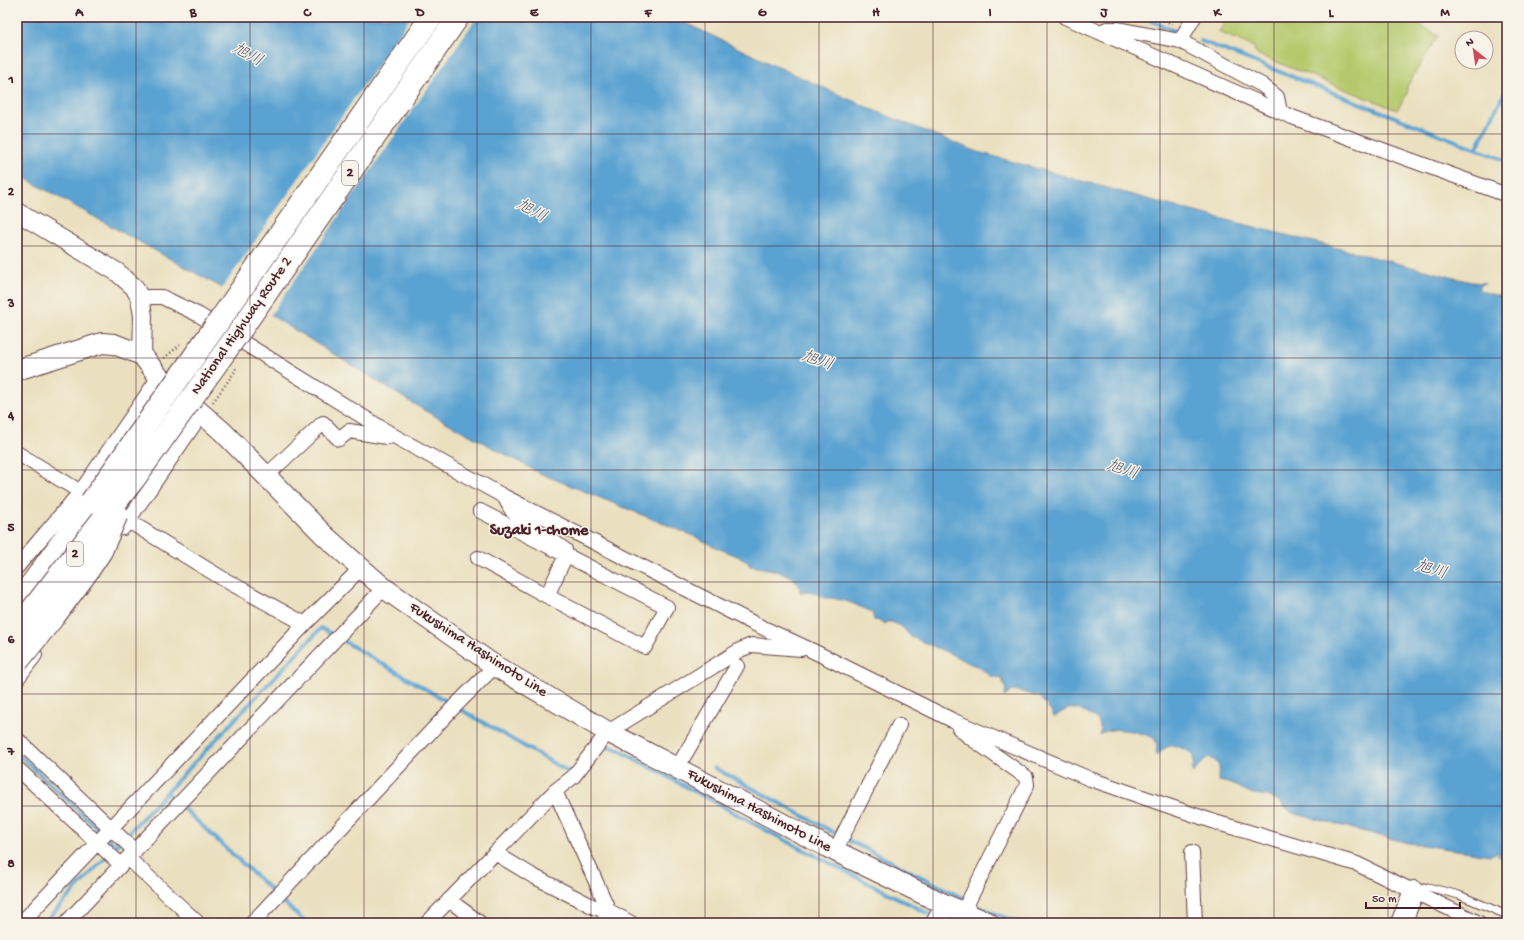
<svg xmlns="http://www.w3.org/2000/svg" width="1524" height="940" viewBox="0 0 1524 940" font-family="'Gochi Hand','Klee One',sans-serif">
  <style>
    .green { fill: #b5c96c; stroke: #80744c }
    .water { fill: #5aa2d1; stroke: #52607e }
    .pier { fill: #eae0bf }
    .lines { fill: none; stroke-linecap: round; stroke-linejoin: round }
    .stream { stroke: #5aa2d1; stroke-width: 4 }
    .service-casing { stroke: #623c41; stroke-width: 9 }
    .minor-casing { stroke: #623c41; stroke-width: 16 }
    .tertiary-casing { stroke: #623c41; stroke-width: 20 }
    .secondary-casing { stroke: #623c41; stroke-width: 22 }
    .trunk-casing { stroke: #623c41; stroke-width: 24 }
    .path { stroke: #623c41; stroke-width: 2.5; stroke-dasharray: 1 3; stroke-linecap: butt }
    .service { stroke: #fff; stroke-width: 7 }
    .minor { stroke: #fff; stroke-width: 14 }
    .tertiary { stroke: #fff; stroke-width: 18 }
    .secondary { stroke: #fff; stroke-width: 20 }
    .trunk { stroke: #fff; stroke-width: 22 }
    .trunk-bridge-casing { stroke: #623c41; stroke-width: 24; stroke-linecap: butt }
    .trunk-bridge { stroke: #fff; stroke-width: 22 }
    .grid { fill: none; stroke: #4a1f2b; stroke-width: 1; stroke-opacity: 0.55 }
    .labels { text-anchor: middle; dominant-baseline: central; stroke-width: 3; stroke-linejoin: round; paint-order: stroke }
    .shield { fill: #f7f3e8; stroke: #7e5f64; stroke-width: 1 }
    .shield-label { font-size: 14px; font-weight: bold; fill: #4a1f2b }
    .street-label { font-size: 15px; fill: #4a1f2b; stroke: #f7f3e8 }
    .water-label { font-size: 16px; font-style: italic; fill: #50536d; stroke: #f7f3e8 }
    .neighbourhood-label { font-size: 16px; font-weight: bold; fill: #4a1f2b; stroke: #f7f3e8 }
    .neatline { fill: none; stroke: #4a1f2b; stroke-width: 1.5 }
    .grid-label { font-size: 13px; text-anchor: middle; font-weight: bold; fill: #4a1f2b }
  </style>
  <rect width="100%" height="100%" fill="#f7f3e8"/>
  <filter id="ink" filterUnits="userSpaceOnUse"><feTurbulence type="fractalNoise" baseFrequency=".025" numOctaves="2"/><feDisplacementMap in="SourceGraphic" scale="8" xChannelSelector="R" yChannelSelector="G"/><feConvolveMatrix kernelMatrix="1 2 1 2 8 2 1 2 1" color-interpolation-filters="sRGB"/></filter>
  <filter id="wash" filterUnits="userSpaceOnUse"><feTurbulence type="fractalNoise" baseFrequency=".012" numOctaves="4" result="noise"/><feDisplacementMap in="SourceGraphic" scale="16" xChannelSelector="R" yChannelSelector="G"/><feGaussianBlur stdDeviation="0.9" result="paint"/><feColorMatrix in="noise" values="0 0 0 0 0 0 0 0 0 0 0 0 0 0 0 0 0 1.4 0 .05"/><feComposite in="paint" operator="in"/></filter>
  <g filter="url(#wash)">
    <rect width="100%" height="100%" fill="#eae0bf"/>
    <!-- green -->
    <path class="green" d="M 1228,17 L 1408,17 L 1438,36 L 1407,86 L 1407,94 L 1397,110 L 1256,54 L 1254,47 L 1219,32 Z"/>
    <!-- water -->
    <path class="water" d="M 17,17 L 673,17 L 765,61 L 873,110 L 978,152 L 1176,207 L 1471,282 L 1485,283 L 1480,285 L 1480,290 L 1487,293 L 1507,298 L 1507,857 L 1498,856 L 1499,852 L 1490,855 L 1408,843 L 1292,813 L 1277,800 L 1267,796 L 1248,793 L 1232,784 L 1219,781 C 1219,768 1222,763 1208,757 C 1202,762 1199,768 1193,773 L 1192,771 L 1194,761 L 1192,753 C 1176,745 1170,741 1156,756 L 1157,744 L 1154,738 C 1142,733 1123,728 1111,730 C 1107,730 1103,733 1099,735 L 1101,731 L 1098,720 C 1090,715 1076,705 1066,710 C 1062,711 1058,715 1055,717 L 1052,716 L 1052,712 L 1039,697 L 1023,692 L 1013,690 L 1004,697 L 1006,688 L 1001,678 L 992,677 L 979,667 L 971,664 L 942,650 L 911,637 L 903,628 L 892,622 L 885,622 L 885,624 L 881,621 L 874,620 L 872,612 L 849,602 L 832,598 L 825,598 L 811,591 L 800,592 C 802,572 763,568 750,566 L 747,561 L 742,558 L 715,547 L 694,536 L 539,473 L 422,409 L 264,311 L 17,174 Z"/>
    <!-- pier -->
    <path class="pier" d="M 411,17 L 477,17 L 269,317 L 221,290 Z"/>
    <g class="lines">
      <!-- stream -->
      <path class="stream" d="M 1142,17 L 1175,31
        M 1201,41 L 1507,161
        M 1476,149 L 1507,88
        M 601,745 L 619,750 L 771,833 L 931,915
        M 17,753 L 116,846 L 115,847
        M 715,768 L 846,839 L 963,898
        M 167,793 L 272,891
        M 116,846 L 321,628 L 570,773 L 572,772
        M 280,899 L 306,923
        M 974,905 L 1020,923
        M 44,923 L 108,855"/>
    </g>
  </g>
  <g filter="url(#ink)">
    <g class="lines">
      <defs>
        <path id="service" d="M 1415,891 L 1428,887 L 1459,895 L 1507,915"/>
        <path id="minor" d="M 1065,17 L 1292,117 L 1507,195
          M 1099,32 L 1107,29 L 1118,29 L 1180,41 L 1194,17
          M 1180,41 L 1262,85 L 1277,97 L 1280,112
          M 140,298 L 150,297 L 162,297 L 199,315 L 394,436 L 505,497 L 755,624 L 811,650 L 952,720 L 1090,779 L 1218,823 L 1357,864 L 1479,923
          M 17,453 L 225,580 L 305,624
          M 266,476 L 323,423 L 339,439 L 349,431 L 387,437 L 392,436
          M 505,498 L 512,511 L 565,550 L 566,555 L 547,596
          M 123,528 L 202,413
          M 478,558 L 547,596 L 645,647 L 667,607 L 480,511
          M 17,567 L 81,491 L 159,377
          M 17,679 L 35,655
          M 959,728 L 968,736 L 1026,777 L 1027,785 L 963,912
          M 17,739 L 135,851
          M 17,768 L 121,865
          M 677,768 L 737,666
          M 555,791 L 609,911 L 603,923
          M 835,851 L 899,725
          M 1192,852 L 1195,923
          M 495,853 L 533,876 L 596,908 L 609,911 L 631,923
          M 128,858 L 198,923
          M 449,900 L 480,923
          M 21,923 L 307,622 L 361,568
          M 66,923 L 384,588
          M 252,923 L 452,709 L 495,666
          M 427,923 L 555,791 L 573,777 L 608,732 L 740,650 L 752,645 L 801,649"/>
        <path id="tertiary" d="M 17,212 L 117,272 L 134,287 L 140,298 L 143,316 L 142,355"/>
        <path id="secondary" d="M 17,370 L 102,343 L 114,344 L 142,355 L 159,377 L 222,431 L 324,535 L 361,568 L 384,588 L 495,666 L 608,732 L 835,851 L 946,905 L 989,923
          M 936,923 L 946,905
          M 1401,923 L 1414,891"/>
        <path id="trunk" d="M 222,317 L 431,17
          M 242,328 L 458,17
          M 17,602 L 34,581 L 91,502"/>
      </defs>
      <!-- service casing -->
      <use href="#service" class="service-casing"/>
      <!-- minor casing -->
      <use href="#minor" class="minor-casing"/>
      <!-- tertiary casing -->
      <use href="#tertiary" class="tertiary-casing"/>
      <!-- secondary casing -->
      <use href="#secondary" class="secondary-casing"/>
      <!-- trunk casing -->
      <use href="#trunk" class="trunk-casing"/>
      <!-- path -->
      <path class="path" d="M 1157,17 L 1175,25
        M 164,358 L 180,345
        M 213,402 L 236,370 L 235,366"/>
      <!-- service -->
      <use href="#service" class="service"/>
      <!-- minor -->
      <use href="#minor" class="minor"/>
      <!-- tertiary -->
      <use href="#tertiary" class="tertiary"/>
      <!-- secondary -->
      <use href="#secondary" class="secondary"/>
      <!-- trunk -->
      <use href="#trunk" class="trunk"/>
      <defs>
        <path id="trunk-bridge" d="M 91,502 L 222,317
          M 17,629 L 134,479 L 242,328
          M 17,662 L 55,615 L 87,572 L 101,551 L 117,514"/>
      </defs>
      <!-- trunk-bridge casing -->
      <use href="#trunk-bridge" class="trunk-bridge-casing"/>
      <!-- trunk-bridge -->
      <use href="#trunk-bridge" class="trunk-bridge"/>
    </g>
  </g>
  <!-- grid -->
  <path class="grid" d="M 136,17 L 136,923M 250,17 L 250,923M 364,17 L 364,923M 477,17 L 477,923M 591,17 L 591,923M 705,17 L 705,923M 819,17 L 819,923M 933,17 L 933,923M 1047,17 L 1047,923M 1160,17 L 1160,923M 1274,17 L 1274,923M 1388,17 L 1388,923M 17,134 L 1507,134M 17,246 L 1507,246M 17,358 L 1507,358M 17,470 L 1507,470M 17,582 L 1507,582M 17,694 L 1507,694M 17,806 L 1507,806"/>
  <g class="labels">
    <!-- shield labels -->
    <g class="shield">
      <rect x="342" y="161" width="16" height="24" rx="3"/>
      <rect x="67" y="542" width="16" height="24" rx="3"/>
    </g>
    <g class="shield-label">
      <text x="350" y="173">2</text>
      <text x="75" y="554">2</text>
    </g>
    <!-- street labels -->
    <g class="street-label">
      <text transform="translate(242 326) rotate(-55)">National Highway Route 2</text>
      <text transform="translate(478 650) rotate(33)">Fukushima Hashimoto Line</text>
      <text transform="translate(759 811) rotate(28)">Fukushima Hashimoto Line</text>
    </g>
    <!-- water labels -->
    <g class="water-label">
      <text transform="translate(247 56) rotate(29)">旭川</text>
      <text transform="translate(531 212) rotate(29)">旭川</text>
      <text transform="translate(817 362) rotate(20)">旭川</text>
      <text transform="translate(1122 471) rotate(20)">旭川</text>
      <text transform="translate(1431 571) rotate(17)">旭川</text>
    </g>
    <!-- neighbourhood labels -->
    <g class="neighbourhood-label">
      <text x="539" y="531">Suzaki 1-chome</text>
    </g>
  </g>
  <!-- margin -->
  <rect width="1524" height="940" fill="none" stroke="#f7f3e8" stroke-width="44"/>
  <!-- north arrow -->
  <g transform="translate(1474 50) rotate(330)"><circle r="19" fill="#f7f3e8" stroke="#b29e9c"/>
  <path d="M0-3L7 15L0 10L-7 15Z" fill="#d1495b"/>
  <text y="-6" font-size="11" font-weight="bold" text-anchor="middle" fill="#4a1f2b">N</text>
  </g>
  <!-- scale -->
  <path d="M1366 902v6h94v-6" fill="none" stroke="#4a1f2b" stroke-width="2"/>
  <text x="1372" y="902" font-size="12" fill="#4a1f2b" stroke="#f7f3e8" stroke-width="3" paint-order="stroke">50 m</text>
  <rect x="22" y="22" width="1480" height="896" class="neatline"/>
  <g class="grid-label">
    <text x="79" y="16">A</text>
    <text x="193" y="16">B</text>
    <text x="307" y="16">C</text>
    <text x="420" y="16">D</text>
    <text x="534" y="16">E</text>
    <text x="648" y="16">F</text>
    <text x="762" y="16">G</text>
    <text x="876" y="16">H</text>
    <text x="990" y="16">I</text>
    <text x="1104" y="16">J</text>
    <text x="1217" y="16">K</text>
    <text x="1331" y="16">L</text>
    <text x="1445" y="16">M</text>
    <text x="11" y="83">1</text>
    <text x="11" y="195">2</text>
    <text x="11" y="307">3</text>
    <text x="11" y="419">4</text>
    <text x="11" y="531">5</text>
    <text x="11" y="643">6</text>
    <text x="11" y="755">7</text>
    <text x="11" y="867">8</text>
  </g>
</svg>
